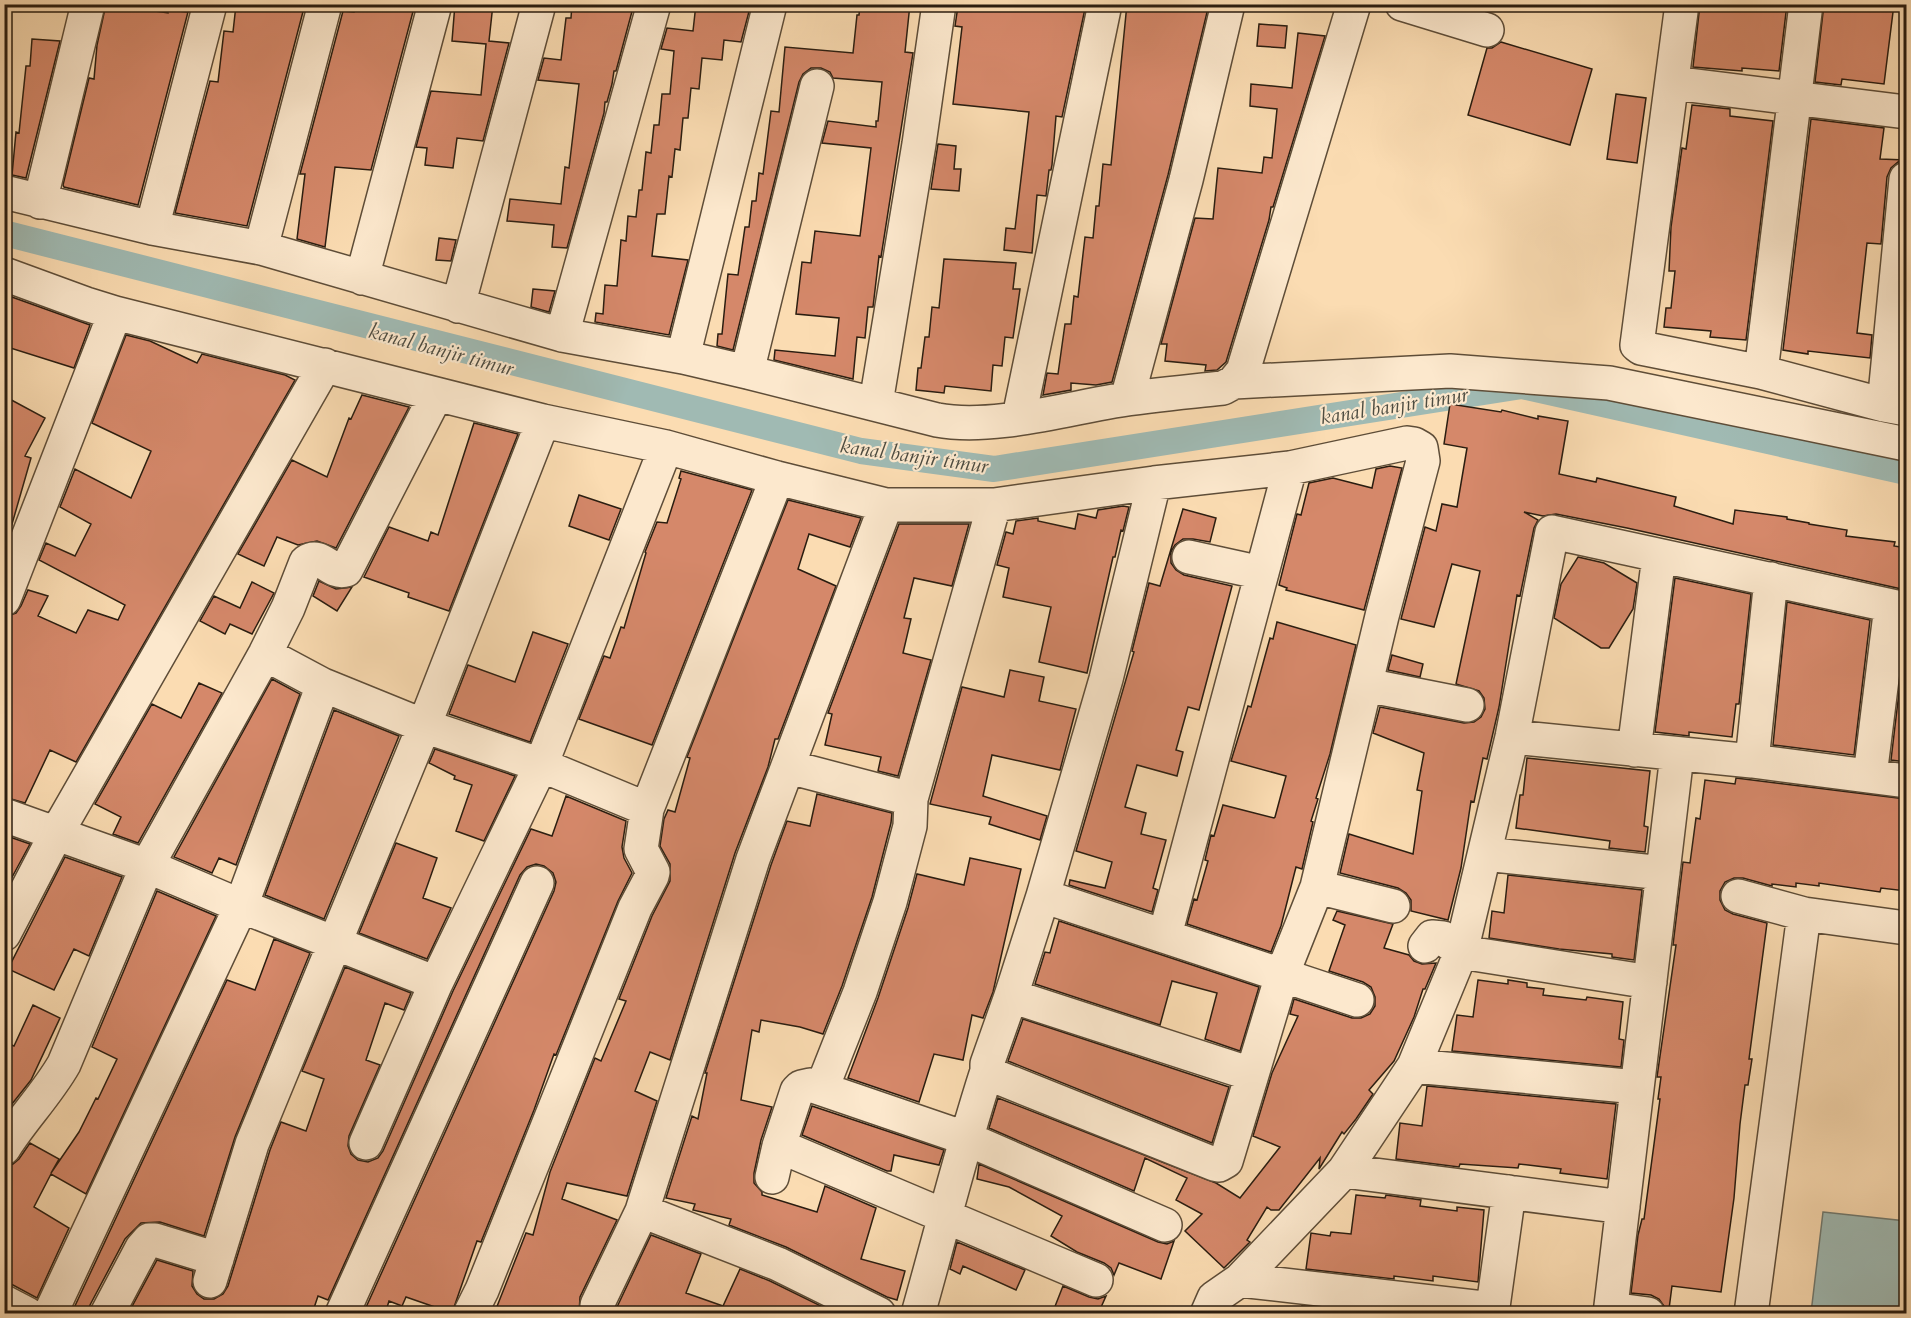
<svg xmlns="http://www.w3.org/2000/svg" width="1911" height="1318" viewBox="0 0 1911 1318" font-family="Cardo,serif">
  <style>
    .water { fill: #a0bab3; stroke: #717b72; stroke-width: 1.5 }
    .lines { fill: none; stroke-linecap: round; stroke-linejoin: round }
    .canal { stroke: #a0bab3; stroke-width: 26 }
    .building { fill: #d5886a; stroke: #2a1d10; stroke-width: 1.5 }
    .minor-casing { stroke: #5e4d38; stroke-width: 36 }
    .minor { stroke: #fce8cd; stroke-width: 33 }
    .labels { text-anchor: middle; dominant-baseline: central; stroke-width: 4.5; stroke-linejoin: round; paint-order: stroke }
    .water-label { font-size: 21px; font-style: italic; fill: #4d4c41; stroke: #fce8cd }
  </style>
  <rect width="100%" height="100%" fill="#fbdcb2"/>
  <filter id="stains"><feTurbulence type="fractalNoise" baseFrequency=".00333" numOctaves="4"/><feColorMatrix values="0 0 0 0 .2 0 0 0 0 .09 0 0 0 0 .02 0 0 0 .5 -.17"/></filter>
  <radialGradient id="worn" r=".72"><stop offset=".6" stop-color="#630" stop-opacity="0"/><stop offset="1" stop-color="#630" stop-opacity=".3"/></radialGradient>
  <!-- water -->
  <path class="water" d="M 1823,1212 L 1906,1221 L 1906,1313 L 1811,1313 Z"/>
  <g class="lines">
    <!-- canal -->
    <path class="canal" d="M 4,233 L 861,451 L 994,469 L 1522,386 L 1906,472"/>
  </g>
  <!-- building -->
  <path class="building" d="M 106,4 L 168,13 L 168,10 L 188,12 L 138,205 L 64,187 L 63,185 L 89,78 L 94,79 L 97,45 Z
    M 288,4 L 305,4 L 247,226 L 175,213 L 210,81 L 218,82 L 224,31 L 233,32 L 236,5 L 287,10 Z
    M 355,4 L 415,4 L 371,170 L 335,167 L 325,247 L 297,239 L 305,174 L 300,174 L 343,11 L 354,12 Z
    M 455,4 L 493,4 L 489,41 L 509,43 L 483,141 L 457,138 L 453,168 L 425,165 L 427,148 L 416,147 L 431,91 L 481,95 L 486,44 L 452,41 Z
    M 572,4 L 634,4 L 616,71 L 614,71 L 612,84 L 607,102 L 605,102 L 604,113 L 567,248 L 552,247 L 554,225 L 507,221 L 510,199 L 561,204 L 565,167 L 569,168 L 579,84 L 538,80 L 544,58 L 561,60 L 566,18 L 571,18 Z
    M 696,4 L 751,4 L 741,42 L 724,40 L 722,60 L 702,58 L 699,89 L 691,88 L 688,118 L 683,118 L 680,150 L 675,149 L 672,177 L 669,176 L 665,214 L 657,214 L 652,256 L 688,260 L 669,335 L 595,322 L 596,313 L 603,314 L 605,285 L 617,286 L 621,240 L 626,241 L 628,216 L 636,217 L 639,190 L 642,190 L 646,152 L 651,153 L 654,125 L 659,125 L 662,94 L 670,94 L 674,51 L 661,49 L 667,28 L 693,31 Z
    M 860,4 L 910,4 L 905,52 L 913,53 L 881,257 L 879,256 L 873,307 L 868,307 L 865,338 L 857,337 L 853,379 L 774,360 L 775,350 L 835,356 L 839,318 L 796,314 L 802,262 L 811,263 L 815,231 L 860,236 L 871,148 L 822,143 L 828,121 L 876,127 L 876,121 L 878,121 L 882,82 L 833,78 L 830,72 L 821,68 L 811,68 L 803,74 L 799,82 L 733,350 L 717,346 L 718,334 L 722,334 L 728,274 L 738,275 L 745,227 L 749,227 L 752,201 L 756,201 L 759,173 L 763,174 L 771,111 L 779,112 L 785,47 L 853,53 L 857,15 L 859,15 Z
    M 991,4 L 1086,4 L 1062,117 L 1056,116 L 1052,165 L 1051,170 L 1049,170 L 1046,196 L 1037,195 L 1032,253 L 1004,250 L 1006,228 L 1015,229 L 1029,112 L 953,104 L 962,27 L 955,26 L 958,6 L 991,9 Z
    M 1127,4 L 1209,4 L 1168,175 L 1112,382 L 1096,385 L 1071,383 L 1071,390 L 1043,395 L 1047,373 L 1058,374 L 1065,324 L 1071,324 L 1074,296 L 1078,297 L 1085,237 L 1093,238 L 1096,206 L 1099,206 L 1103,164 L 1111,165 Z
    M 1700,4 L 1787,4 L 1779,71 L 1742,68 L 1742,71 L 1693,67 Z
    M 1824,4 L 1894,4 L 1884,84 L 1842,79 L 1841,85 L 1815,82 Z
    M 1259,24 L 1287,26 L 1285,48 L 1257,46 Z
    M 1298,33 L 1325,36 L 1273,207 L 1271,207 L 1269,220 L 1226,362 L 1217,370 L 1205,371 L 1206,365 L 1165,361 L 1167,344 L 1161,344 L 1195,218 L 1213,219 L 1218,168 L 1262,173 L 1264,157 L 1272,158 L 1277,109 L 1250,106 L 1251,84 L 1292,88 Z
    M 32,39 L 60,41 L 26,178 L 12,175 L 16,132 L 19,133 L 26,66 L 30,66 Z
    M 1501,42 L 1592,69 L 1570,145 L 1468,115 L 1487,48 L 1492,48 Z
    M 1616,94 L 1646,98 L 1637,163 L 1607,159 Z
    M 1692,105 L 1730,109 L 1730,116 L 1773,121 L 1746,340 L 1710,337 L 1711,331 L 1664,327 L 1666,308 L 1671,308 L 1675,271 L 1669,271 L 1671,227 L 1682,148 L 1686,149 Z
    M 1811,119 L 1884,128 L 1880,159 L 1906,160 L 1898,162 L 1891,168 L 1887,177 L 1881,244 L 1867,243 L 1857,333 L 1872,335 L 1870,358 L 1808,351 L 1808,354 L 1783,350 Z
    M 938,144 L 956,146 L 954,169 L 961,169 L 959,191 L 931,189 Z
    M 439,238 L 456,240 L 451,261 L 436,260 Z
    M 944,259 L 1016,263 L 1013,289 L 1020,289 L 1013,338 L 1005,337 L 1002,366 L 993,365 L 991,391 L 945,386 L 944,393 L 916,390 L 918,368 L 921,368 L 925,337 L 929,337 L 932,307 L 939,308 Z
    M 533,289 L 555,291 L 549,312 L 531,307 Z
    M 9,296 L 90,325 L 74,368 L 4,346 L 4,308 Z
    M 126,335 L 150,341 L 197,363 L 202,354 L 285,375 L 295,380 L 76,762 L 50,750 L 25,803 L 4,797 L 4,617 L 16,613 L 21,606 L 28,590 L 48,596 L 38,616 L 76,633 L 88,610 L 118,620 L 125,605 L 39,560 L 46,543 L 75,556 L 91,524 L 60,507 L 75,469 L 131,498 L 151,451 L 92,423 Z
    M 362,395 L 409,407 L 336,548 L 317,541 L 298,545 L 277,537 L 264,566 L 238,554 L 292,460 L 327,477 L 349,418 L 351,419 Z
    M 4,396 L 45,418 L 25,456 L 31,458 L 10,531 L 4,531 Z
    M 1450,404 L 1501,412 L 1502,410 L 1538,419 L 1538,416 L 1568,421 L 1559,474 L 1596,482 L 1597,478 L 1676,497 L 1674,506 L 1733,524 L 1735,510 L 1787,517 L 1787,519 L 1809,523 L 1809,524 L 1847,530 L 1846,536 L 1895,542 L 1894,546 L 1906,548 L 1906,590 L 1627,528 L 1556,514 L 1543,516 L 1524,512 L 1538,520 L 1534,528 L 1520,596 L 1517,595 L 1499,707 L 1487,759 L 1483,758 L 1474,802 L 1471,801 L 1461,868 L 1448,920 L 1411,911 L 1411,900 L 1406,893 L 1398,888 L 1340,873 L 1349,834 L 1413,854 L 1422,791 L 1417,790 L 1424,753 L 1373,733 L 1380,707 L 1464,723 L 1474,722 L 1481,717 L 1485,709 L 1484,698 L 1479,691 L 1456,684 L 1480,571 L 1452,564 L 1434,627 L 1401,619 L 1425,527 L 1436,531 L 1442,504 L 1457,507 L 1467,448 L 1444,444 Z
    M 474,423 L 518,434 L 449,611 L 408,597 L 409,593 L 364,577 L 389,527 L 428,541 L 431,532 L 438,535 Z
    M 1390,466 L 1402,468 L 1364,610 L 1286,590 L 1287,588 L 1279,585 L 1297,514 L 1301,515 L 1309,483 L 1333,478 L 1372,488 L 1376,469 Z
    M 681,471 L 752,490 L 652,745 L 579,719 L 604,656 L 610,658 L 621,627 L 624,628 L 646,553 L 645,552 L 657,522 L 667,523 L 681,479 L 679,478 Z
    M 579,495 L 621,509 L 609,540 L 569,526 Z
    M 788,500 L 861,518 L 850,547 L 809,534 L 798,569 L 836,586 L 778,739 L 775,739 L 768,767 L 735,853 L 670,1060 L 650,1052 L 635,1091 L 657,1101 L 627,1196 L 567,1183 L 562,1199 L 617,1220 L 580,1297 L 579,1314 L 494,1314 L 526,1233 L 533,1235 L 550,1172 L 595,1058 L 601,1061 L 626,1001 L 619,999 L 652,916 L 670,881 L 670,864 L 660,846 L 664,819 L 668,810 L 675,812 L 690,758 L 687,757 Z
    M 1123,506 L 1129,507 L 1123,531 L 1121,530 L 1115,557 L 1113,557 L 1087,673 L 1039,662 L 1051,607 L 1003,597 L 1009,568 L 997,565 L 1006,532 L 1013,534 L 1016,521 L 1038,518 L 1038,521 L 1075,529 L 1078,514 L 1096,518 L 1098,510 Z
    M 1183,509 L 1216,518 L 1210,542 L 1193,539 L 1183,539 L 1175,545 L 1171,552 L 1171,563 L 1176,570 L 1184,575 L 1232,586 L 1199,710 L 1188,707 L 1176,750 L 1183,752 L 1177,776 L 1137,765 L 1125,807 L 1146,813 L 1141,834 L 1166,840 L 1153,888 L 1158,890 L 1152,912 L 1069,885 L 1070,880 L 1105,888 L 1112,862 L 1076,851 L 1134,652 L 1132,651 L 1149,583 L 1160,586 Z
    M 899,524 L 969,524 L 952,586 L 914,578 L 904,618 L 911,619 L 903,653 L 931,660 L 898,776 L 878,771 L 881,757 L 825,745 L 832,714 L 828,713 Z
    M 1578,557 L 1604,563 L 1637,583 L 1633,609 L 1609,648 L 1601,648 L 1554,618 L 1561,584 Z
    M 1675,578 L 1751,594 L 1739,704 L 1736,704 L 1732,737 L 1689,732 L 1689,736 L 1655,732 Z
    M 319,581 L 336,589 L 352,587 L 337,611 L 313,596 Z
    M 252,582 L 274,593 L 252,634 L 230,624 L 225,634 L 200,621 L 214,596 L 240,608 Z
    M 1787,602 L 1870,620 L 1854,755 L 1773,745 Z
    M 1277,622 L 1356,645 L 1330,754 L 1316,798 L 1318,799 L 1311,821 L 1313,822 L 1302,869 L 1296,867 L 1281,926 L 1271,952 L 1187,924 L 1194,899 L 1197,900 L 1208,861 L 1205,860 L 1211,835 L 1214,836 L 1223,805 L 1274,818 L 1275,817 L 1286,776 L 1231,761 L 1248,706 L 1251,707 L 1270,638 L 1273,639 Z
    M 533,632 L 568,644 L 530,742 L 449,714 L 468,665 L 515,682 Z
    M 1906,633 L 1906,762 L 1891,760 Z
    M 1392,655 L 1423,664 L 1420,677 L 1388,670 Z
    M 1010,670 L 1044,677 L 1039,701 L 1076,709 L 1060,770 L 992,755 L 983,796 L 1047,816 L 1040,840 L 989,824 L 991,817 L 930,804 L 962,687 L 1004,697 Z
    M 272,679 L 300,694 L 236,865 L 219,858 L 212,873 L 174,857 Z
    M 199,683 L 222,693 L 138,843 L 113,834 L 121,817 L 95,804 L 152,704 L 181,718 Z
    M 334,710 L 399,736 L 324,919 L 265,895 Z
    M 435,749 L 515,776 L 484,841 L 456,831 L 472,785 L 454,779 L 455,776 L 429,763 Z
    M 1527,758 L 1650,771 L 1644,826 L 1648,827 L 1645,852 L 1609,848 L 1610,841 L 1516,828 L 1520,795 L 1523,795 Z
    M 1736,778 L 1906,799 L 1906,891 L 1881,888 L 1880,892 L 1819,883 L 1819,886 L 1796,883 L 1796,887 L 1772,884 L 1772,886 L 1743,878 L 1734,878 L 1725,882 L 1720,891 L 1720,900 L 1725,910 L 1733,914 L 1767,923 L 1749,1059 L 1752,1059 L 1748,1085 L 1745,1085 L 1740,1124 L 1734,1198 L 1721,1292 L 1672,1286 L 1669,1309 L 1666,1309 L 1659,1299 L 1651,1295 L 1631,1293 L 1638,1235 L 1642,1219 L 1644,1219 L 1660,1099 L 1658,1099 L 1661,1077 L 1657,1077 L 1676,945 L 1673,945 L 1683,862 L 1690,863 L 1696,818 L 1700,819 L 1705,780 L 1735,784 Z
    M 817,794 L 892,813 L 891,823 L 872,897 L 842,986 L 823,1034 L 800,1027 L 761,1020 L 759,1032 L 752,1030 L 741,1100 L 772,1107 L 761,1140 L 754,1173 L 754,1183 L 762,1192 L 762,1195 L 817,1212 L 825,1186 L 876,1208 L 861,1259 L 905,1271 L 897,1300 L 887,1297 L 786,1247 L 729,1225 L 731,1219 L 693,1210 L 695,1204 L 666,1198 L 692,1116 L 698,1119 L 707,1073 L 705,1073 L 771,865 L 787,821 L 810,826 Z
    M 566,796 L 626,821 L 622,847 L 624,858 L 632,873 L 618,901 L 556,1055 L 554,1054 L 534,1110 L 481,1242 L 477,1241 L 452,1313 L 406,1297 L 402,1306 L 389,1301 L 385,1314 L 363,1314 L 554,891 L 556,882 L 553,873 L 544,866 L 536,864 L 527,867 L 520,875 L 328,1300 L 318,1296 L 312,1314 L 128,1314 L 157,1260 L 193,1271 L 192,1286 L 197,1294 L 204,1299 L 214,1299 L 223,1294 L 228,1286 L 270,1150 L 281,1122 L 306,1131 L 324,1079 L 302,1071 L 345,967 L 411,993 L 404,1010 L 385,1003 L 366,1060 L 380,1065 L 349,1136 L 348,1146 L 351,1154 L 358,1160 L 368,1162 L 378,1158 L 383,1151 L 453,991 L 531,829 L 552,836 Z
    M 4,835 L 30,844 L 4,892 Z
    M 396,843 L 437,858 L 423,898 L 451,908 L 427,959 L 359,933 Z
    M 65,857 L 122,877 L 89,956 L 74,949 L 54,990 L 8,969 Z
    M 970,858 L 1021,869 L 993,992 L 983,1018 L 972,1015 L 963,1060 L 934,1054 L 919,1102 L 848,1078 L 878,998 L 908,908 L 917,874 L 964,885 Z
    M 1508,875 L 1642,890 L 1634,960 L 1612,957 L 1612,954 L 1559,949 L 1489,938 L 1492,911 L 1504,913 Z
    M 157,891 L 216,916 L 86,1194 L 51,1174 L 34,1207 L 69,1228 L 37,1298 L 13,1285 L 4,1283 L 4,1166 L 13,1164 L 19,1159 L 30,1143 L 59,1159 L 51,1173 L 79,1132 L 96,1098 L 98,1099 L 117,1059 L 92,1047 Z
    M 1337,911 L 1393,924 L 1384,948 L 1409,955 L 1414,961 L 1422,964 L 1436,963 L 1425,989 L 1423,989 L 1414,1017 L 1394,1061 L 1369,1090 L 1373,1094 L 1356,1119 L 1344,1134 L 1342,1132 L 1319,1169 L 1320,1158 L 1279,1210 L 1271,1210 L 1267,1207 L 1247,1240 L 1250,1242 L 1224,1268 L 1185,1231 L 1202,1214 L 1176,1200 L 1187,1178 L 1145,1158 L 1134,1191 L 989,1128 L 998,1098 L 1216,1183 L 1240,1198 L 1280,1147 L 1253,1136 L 1272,1073 L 1298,1016 L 1290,1014 L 1294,999 L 1352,1018 L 1361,1018 L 1370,1014 L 1375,1006 L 1375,997 L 1371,987 L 1363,982 L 1329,971 L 1345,925 L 1333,920 Z
    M 1059,921 L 1259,987 L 1240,1051 L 1205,1039 L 1217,993 L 1172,981 L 1160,1025 L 1035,984 L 1045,952 L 1050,953 Z
    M 274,939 L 310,953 L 235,1137 L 204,1236 L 160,1222 L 141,1223 L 125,1239 L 90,1305 L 88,1314 L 82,1314 L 74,1308 L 227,980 L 255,990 Z
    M 1478,980 L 1508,984 L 1508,980 L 1527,983 L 1527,987 L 1544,989 L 1543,995 L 1586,1000 L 1587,997 L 1623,1002 L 1619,1039 L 1624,1040 L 1621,1067 L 1452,1051 L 1457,1015 L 1473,1017 Z
    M 33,1005 L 60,1018 L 31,1080 L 4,1114 L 4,1042 L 14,1046 Z
    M 1023,1019 L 1229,1087 L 1212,1143 L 1008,1061 Z
    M 1427,1086 L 1616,1104 L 1607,1179 L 1560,1173 L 1561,1169 L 1519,1164 L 1518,1168 L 1460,1164 L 1459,1167 L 1396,1159 L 1400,1123 L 1422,1126 Z
    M 812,1106 L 944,1150 L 939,1165 L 894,1155 L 891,1171 L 887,1171 L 802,1135 Z
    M 979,1164 L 1158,1242 L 1167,1244 L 1174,1241 L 1161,1279 L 1119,1263 L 1114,1275 L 1111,1268 L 1104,1263 L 1077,1252 L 1051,1236 L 1062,1216 L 1009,1187 L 977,1179 Z
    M 1356,1195 L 1385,1198 L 1386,1195 L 1421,1200 L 1420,1206 L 1457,1211 L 1457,1207 L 1484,1210 L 1478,1282 L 1433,1276 L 1433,1281 L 1394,1276 L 1394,1279 L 1306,1269 L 1311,1233 L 1330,1236 L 1331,1232 L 1351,1234 Z
    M 651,1235 L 701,1254 L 686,1293 L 723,1306 L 740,1269 L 770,1281 L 821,1306 L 818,1314 L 618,1314 L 617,1307 Z
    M 957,1242 L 1025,1270 L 1016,1290 L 963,1266 L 960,1274 L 950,1269 Z
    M 1063,1286 L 1089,1297 L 1098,1299 L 1106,1296 L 1098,1314 L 1052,1314 Z
    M 1302,1306 L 1367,1314 L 1301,1314 Z"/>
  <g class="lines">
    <defs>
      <path id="minor" d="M 1402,4 L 1487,30
        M 1682,4 L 1637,345 L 1641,348 L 1761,372 L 1884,405 L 1906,409
        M 1673,83 L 1906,112
        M 4,192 L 152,228 L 261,248 L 562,335 L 683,357 L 747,372 L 937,420 C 990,430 1061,410 1114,401 C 1150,395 1187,392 1223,388 L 1234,382 L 1243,371 L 1354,4
        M 40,202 L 88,4
        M 152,228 L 210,4
        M 261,248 L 325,4
        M 4,274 L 86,304 L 115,313 L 543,421 L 666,447 L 777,478 L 886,505 L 994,505 L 1154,483 L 1290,468 L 1407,443 L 1414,444 L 1421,448 L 1423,461 L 1382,616 L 1317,887 L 1282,975 L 1226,1161 L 1219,1165 L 1214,1164 L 992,1075 L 987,1071
        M 362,278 L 435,4
        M 458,306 L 539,4
        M 562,335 L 654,4
        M 683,357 L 770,4
        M 747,372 L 817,86
        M 1761,372 L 1806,4
        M 1234,382 L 1450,371 L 1609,383 L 1906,444
        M 1127,399 L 1186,180 L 1228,4
        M 876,403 L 919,144 L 939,4
        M 1884,405 L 1906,179
        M 1019,417 L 1105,4
        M 1189,557 L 1262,573
        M 4,599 L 115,313
        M 265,654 L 323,685 L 424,726 L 541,765 L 647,809
        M 1366,685 L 1467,705
        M 1512,737 L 1752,761 L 1906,781
        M 1634,750 L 1659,556
        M 1752,761 L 1771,579
        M 789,767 L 911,799
        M 1870,776 L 1891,606
        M 4,815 L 147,866 L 241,906 L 436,983
        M 1485,854 L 1663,873
        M 1317,887 L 1393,906
        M 1043,896 L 1357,1000
        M 1738,896 L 1804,914
        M 4,934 L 56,834 L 325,365
        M 1165,935 L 1290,468
        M 1425,946 L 1432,937 L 1443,938 L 1461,952 L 1650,982
        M 1011,996 L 1251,1074
        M 1414,1066 L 1637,1087
        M 822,1088 L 860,992 L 890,902 L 910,826 L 911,799 L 994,505
        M 366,1143 L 436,983 L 541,765 L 666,447
        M 779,1146 L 1096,1280
        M 4,1148 C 22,1119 47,1094 64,1064 L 147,866 L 265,654 L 288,608 L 306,562 C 322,551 330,575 346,570 L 436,395
        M 1344,1171 L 1623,1207
        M 772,1177 L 779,1146 L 797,1091 L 801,1087 L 810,1085 L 965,1138 L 1165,1225
        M 642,1211 L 778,1264 L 879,1314
        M 1240,1280 L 1492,1309
        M 210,1281 L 252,1144 L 424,726 L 543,421
        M 4,1302 L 27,1314
        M 1611,1309 L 1648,1314
        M 50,1314 L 241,906 L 323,685
        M 107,1314 L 142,1248 L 149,1240 L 155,1240 L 217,1259
        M 342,1314 L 537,883
        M 470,1314 L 482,1290 L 635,908 L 652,876 L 653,872 L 641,849 L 647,809 L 777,478
        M 600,1314 L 597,1311 L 597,1305 L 642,1211 L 753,859 L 886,505
        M 918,1314 C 941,1233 961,1151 987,1071 L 987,1064 L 1011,996 L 1043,896 L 1106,679 L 1154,483
        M 1207,1314 L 1214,1298 L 1240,1280 L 1344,1171 L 1414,1066 L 1461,952 L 1512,737 L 1552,532 L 1906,609
        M 1492,1314 L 1509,1192
        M 1610,1314 L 1677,755
        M 1751,1314 L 1804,914 L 1906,928"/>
    </defs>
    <!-- minor casing -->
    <use href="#minor" class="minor-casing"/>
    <!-- minor -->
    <use href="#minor" class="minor"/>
  </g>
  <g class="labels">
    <!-- water labels -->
    <g class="water-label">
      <text transform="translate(441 350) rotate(15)">kanal banjir timur</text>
      <text transform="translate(1394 406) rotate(-9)">kanal banjir timur</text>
      <text transform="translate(914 456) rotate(8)">kanal banjir timur</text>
    </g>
  </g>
  <!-- margin -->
  <rect width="1911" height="1318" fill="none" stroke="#fbdcb2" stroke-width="24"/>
  <rect x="6" y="6" width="1899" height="1306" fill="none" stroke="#2a1d10" stroke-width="3"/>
  <rect x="12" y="12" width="1887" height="1294" fill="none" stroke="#2a1d10" stroke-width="1.5"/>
  <rect width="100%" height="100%" filter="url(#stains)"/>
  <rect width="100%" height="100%" fill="url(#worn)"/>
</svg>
